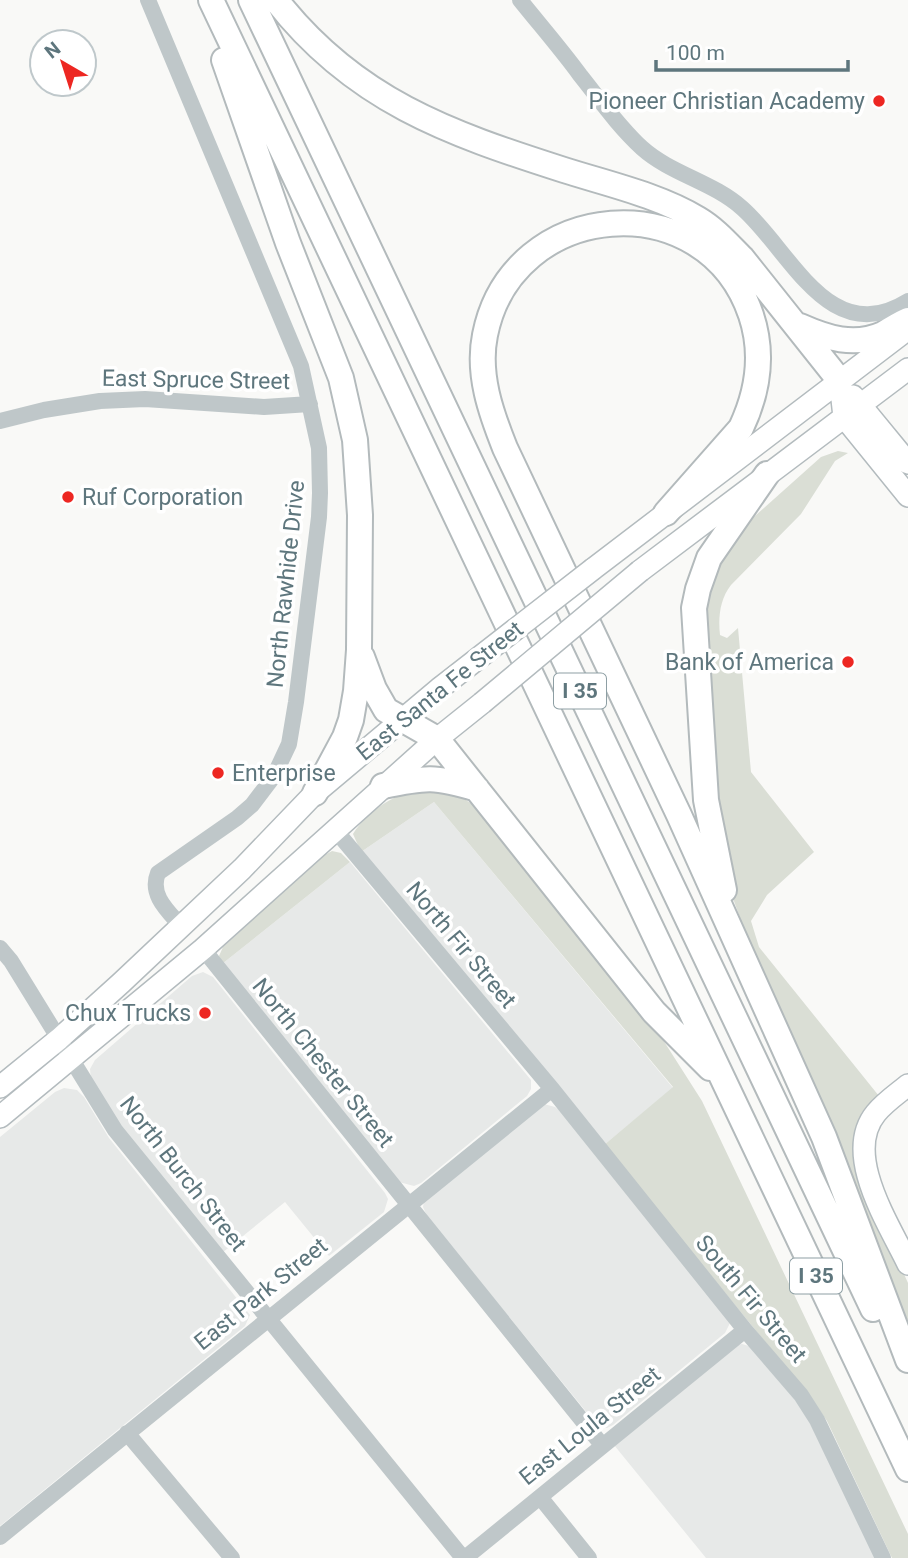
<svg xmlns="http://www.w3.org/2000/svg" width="908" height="1558" viewBox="0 0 908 1558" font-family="Roboto,sans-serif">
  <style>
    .built { fill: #e7e9e8 }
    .green { fill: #daded5 }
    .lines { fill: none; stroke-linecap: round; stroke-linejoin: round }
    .major-casing { stroke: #b3bbbe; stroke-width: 24 }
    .highway-casing { stroke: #b3babc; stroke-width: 28 }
    .minor { stroke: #bfc7c9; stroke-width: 16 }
    .major { stroke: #fff; stroke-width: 21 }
    .highway { stroke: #fff; stroke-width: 24 }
    .major-bridge-casing { stroke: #b3bbbe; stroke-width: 24; stroke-linecap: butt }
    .major-bridge { stroke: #fff; stroke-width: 21 }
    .poi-dot { fill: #ed2722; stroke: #fff; stroke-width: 2.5 }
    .labels { text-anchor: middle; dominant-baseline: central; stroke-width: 7; stroke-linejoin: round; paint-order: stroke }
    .shield { fill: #fff; stroke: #8e9fa4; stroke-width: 2 }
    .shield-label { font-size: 21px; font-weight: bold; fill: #5e767d }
    .poi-label { font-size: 23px; fill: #5e767d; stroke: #fff; text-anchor: end }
    .street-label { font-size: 23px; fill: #5e767d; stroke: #fff }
  </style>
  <rect width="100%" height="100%" fill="#f9f9f7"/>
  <!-- built -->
  <path class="built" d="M 434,802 L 673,1088 L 604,1145 L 361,852 Z
    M 350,862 L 531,1080 L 531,1089 L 527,1096 L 421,1183 L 414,1186 L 399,1182 L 222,964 Z
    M 203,972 L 213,977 L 385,1193 L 388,1199 L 384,1212 L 329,1256 L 285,1202 L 222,1253 L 132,1141 L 109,1109 L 91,1080 L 90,1069 L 95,1060 L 192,976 Z
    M 64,1088 L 77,1090 L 84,1097 L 109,1138 L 250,1315 L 245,1326 L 0,1526 L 0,1137 L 55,1092 Z
    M 544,1104 L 555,1107 L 560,1111 L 730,1323 L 725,1333 L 613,1425 L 607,1428 L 597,1425 L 427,1216 L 423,1207 L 424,1201 Z
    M 742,1344 L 752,1347 L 804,1411 L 876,1558 L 706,1558 L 614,1445 L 735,1345 Z"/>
  <!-- green -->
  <path class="green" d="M 838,451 L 848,453 L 835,461 L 801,514 L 731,585 C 720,599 718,617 720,635 L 727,638 L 738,628 L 751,772 L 814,852 L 767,895 L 751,921 L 759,947 L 879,1096 L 867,1193 L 908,1283 L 908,1321 L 756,962 L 730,890 L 716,819 L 705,588 L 737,532 L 821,457 Z
    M 419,788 L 458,795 L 472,804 L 658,1032 L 702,1101 L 908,1534 L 908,1558 L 892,1558 L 827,1421 L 811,1398 L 604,1145 L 673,1087 L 434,802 L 361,852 L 353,834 C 368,810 393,796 419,788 Z
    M 332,851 L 341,853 L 350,862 L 222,964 L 219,956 L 223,947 L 321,857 Z"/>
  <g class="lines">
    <defs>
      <path id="major" d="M 840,381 L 844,417 L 908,496
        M 853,396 L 908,463
        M 593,569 L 908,329
        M 640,571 L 908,369
        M 908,1085 C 897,1094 885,1102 876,1113 C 842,1154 889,1224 908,1264
        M 0,1087 L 59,1039 L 121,983 L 242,869 L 315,793 L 440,688
        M 0,1117 L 203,949 L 437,739 L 482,703"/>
      <path id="highway" d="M 211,0 L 908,1469
        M 251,0 L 873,1309
        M 276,0 C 354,100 448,133 564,170 C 608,184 658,195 698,219 C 715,229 728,244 742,258 L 840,381
        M 224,60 L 288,243 L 341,378 L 355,440 L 360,515 L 359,650 L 356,691 L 351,720 L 345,737 L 315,793
        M 800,326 C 827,338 854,347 883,334 C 891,329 899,324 908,320
        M 666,513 L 741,428 C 758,392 764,354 751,315 C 706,182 512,198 485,335 C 477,374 491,413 505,448 L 679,815 L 824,1137 L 908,1360
        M 362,657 L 374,689 L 386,710 L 437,739 L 654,1012 L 710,1068
        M 383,786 C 426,777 435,776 477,789
        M 724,890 L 706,800 L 694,608 L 698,589 L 709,558 L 767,474"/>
    </defs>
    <!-- major casing -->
    <use href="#major" class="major-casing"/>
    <!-- highway casing -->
    <use href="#highway" class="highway-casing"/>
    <!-- minor -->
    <path class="minor" d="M 148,0 L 301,366 L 319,448 L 320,493 L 319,517 L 296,702 L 289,744 L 274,776 L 252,805 L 237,818 L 158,873 C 149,895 168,911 182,927
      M 520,0 C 540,25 561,49 580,75 C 600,100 618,126 642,148 C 671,174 713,182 742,208 C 791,251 829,350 908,301
      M 0,421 L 44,410 L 100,401 L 145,399 L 264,407 L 310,404
      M 336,831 L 552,1089 L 745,1330 L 801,1395 L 817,1420 L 883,1558
      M 0,948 L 11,961 L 115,1130 L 463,1558
      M 203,949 L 602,1445
      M 127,1433 L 232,1558
      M 540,1497 L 589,1558
      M 0,1537 L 552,1089
      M 465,1558 L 745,1330"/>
    <!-- major -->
    <use href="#major" class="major"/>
    <!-- highway -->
    <use href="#highway" class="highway"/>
    <defs>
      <path id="major-bridge" d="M 440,688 L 593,569
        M 482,703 L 640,571"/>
    </defs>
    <!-- major-bridge casing -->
    <use href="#major-bridge" class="major-bridge-casing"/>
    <!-- major-bridge -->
    <use href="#major-bridge" class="major-bridge"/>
  </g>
  <!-- markers -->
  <g class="poi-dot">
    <circle cx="879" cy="101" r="7"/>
    <circle cx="68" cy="497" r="7"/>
    <circle cx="848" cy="662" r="7"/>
    <circle cx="218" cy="773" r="7"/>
    <circle cx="205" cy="1013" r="7"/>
  </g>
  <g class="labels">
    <!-- shield labels -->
    <g class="shield">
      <rect x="554" y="673.5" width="52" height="35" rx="5"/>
      <rect x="790" y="1258.5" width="52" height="35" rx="5"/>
    </g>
    <g class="shield-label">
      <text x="580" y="691">I 35</text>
      <text x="816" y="1276">I 35</text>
    </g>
    <!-- poi labels -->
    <g class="poi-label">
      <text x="865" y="101">Pioneer Christian Academy</text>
      <text x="82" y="497" text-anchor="start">Ruf Corporation</text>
      <text x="834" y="662">Bank of America</text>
      <text x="232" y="773" text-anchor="start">Enterprise</text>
      <text x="191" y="1013">Chux Trucks</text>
    </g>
    <!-- street labels -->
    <g class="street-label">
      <text transform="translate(196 380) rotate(1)">East Spruce Street</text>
      <text transform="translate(286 584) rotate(-84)">North Rawhide Drive</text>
      <text transform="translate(440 691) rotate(-39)">East Santa Fe Street</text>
      <text transform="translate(461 945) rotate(50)">North Fir Street</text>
      <text transform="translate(323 1063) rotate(51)">North Chester Street</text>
      <text transform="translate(183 1174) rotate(52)">North Burch Street</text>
      <text transform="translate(261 1294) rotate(-39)">East Park Street</text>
      <text transform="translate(751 1299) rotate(50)">South Fir Street</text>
      <text transform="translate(590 1426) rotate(-39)">East Loula Street</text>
    </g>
  </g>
  <!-- north arrow -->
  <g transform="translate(63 63) rotate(321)"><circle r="33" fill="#ffffff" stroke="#bfc8cb" stroke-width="2"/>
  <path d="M0-5L12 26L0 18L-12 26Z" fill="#ed2722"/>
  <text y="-10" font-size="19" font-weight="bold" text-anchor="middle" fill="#5e767d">N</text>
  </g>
  <!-- scale -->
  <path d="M656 60v10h192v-10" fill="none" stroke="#5e767d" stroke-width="3.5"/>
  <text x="666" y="60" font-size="21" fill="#5e767d" stroke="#ffffff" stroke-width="5" paint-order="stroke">100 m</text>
</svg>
